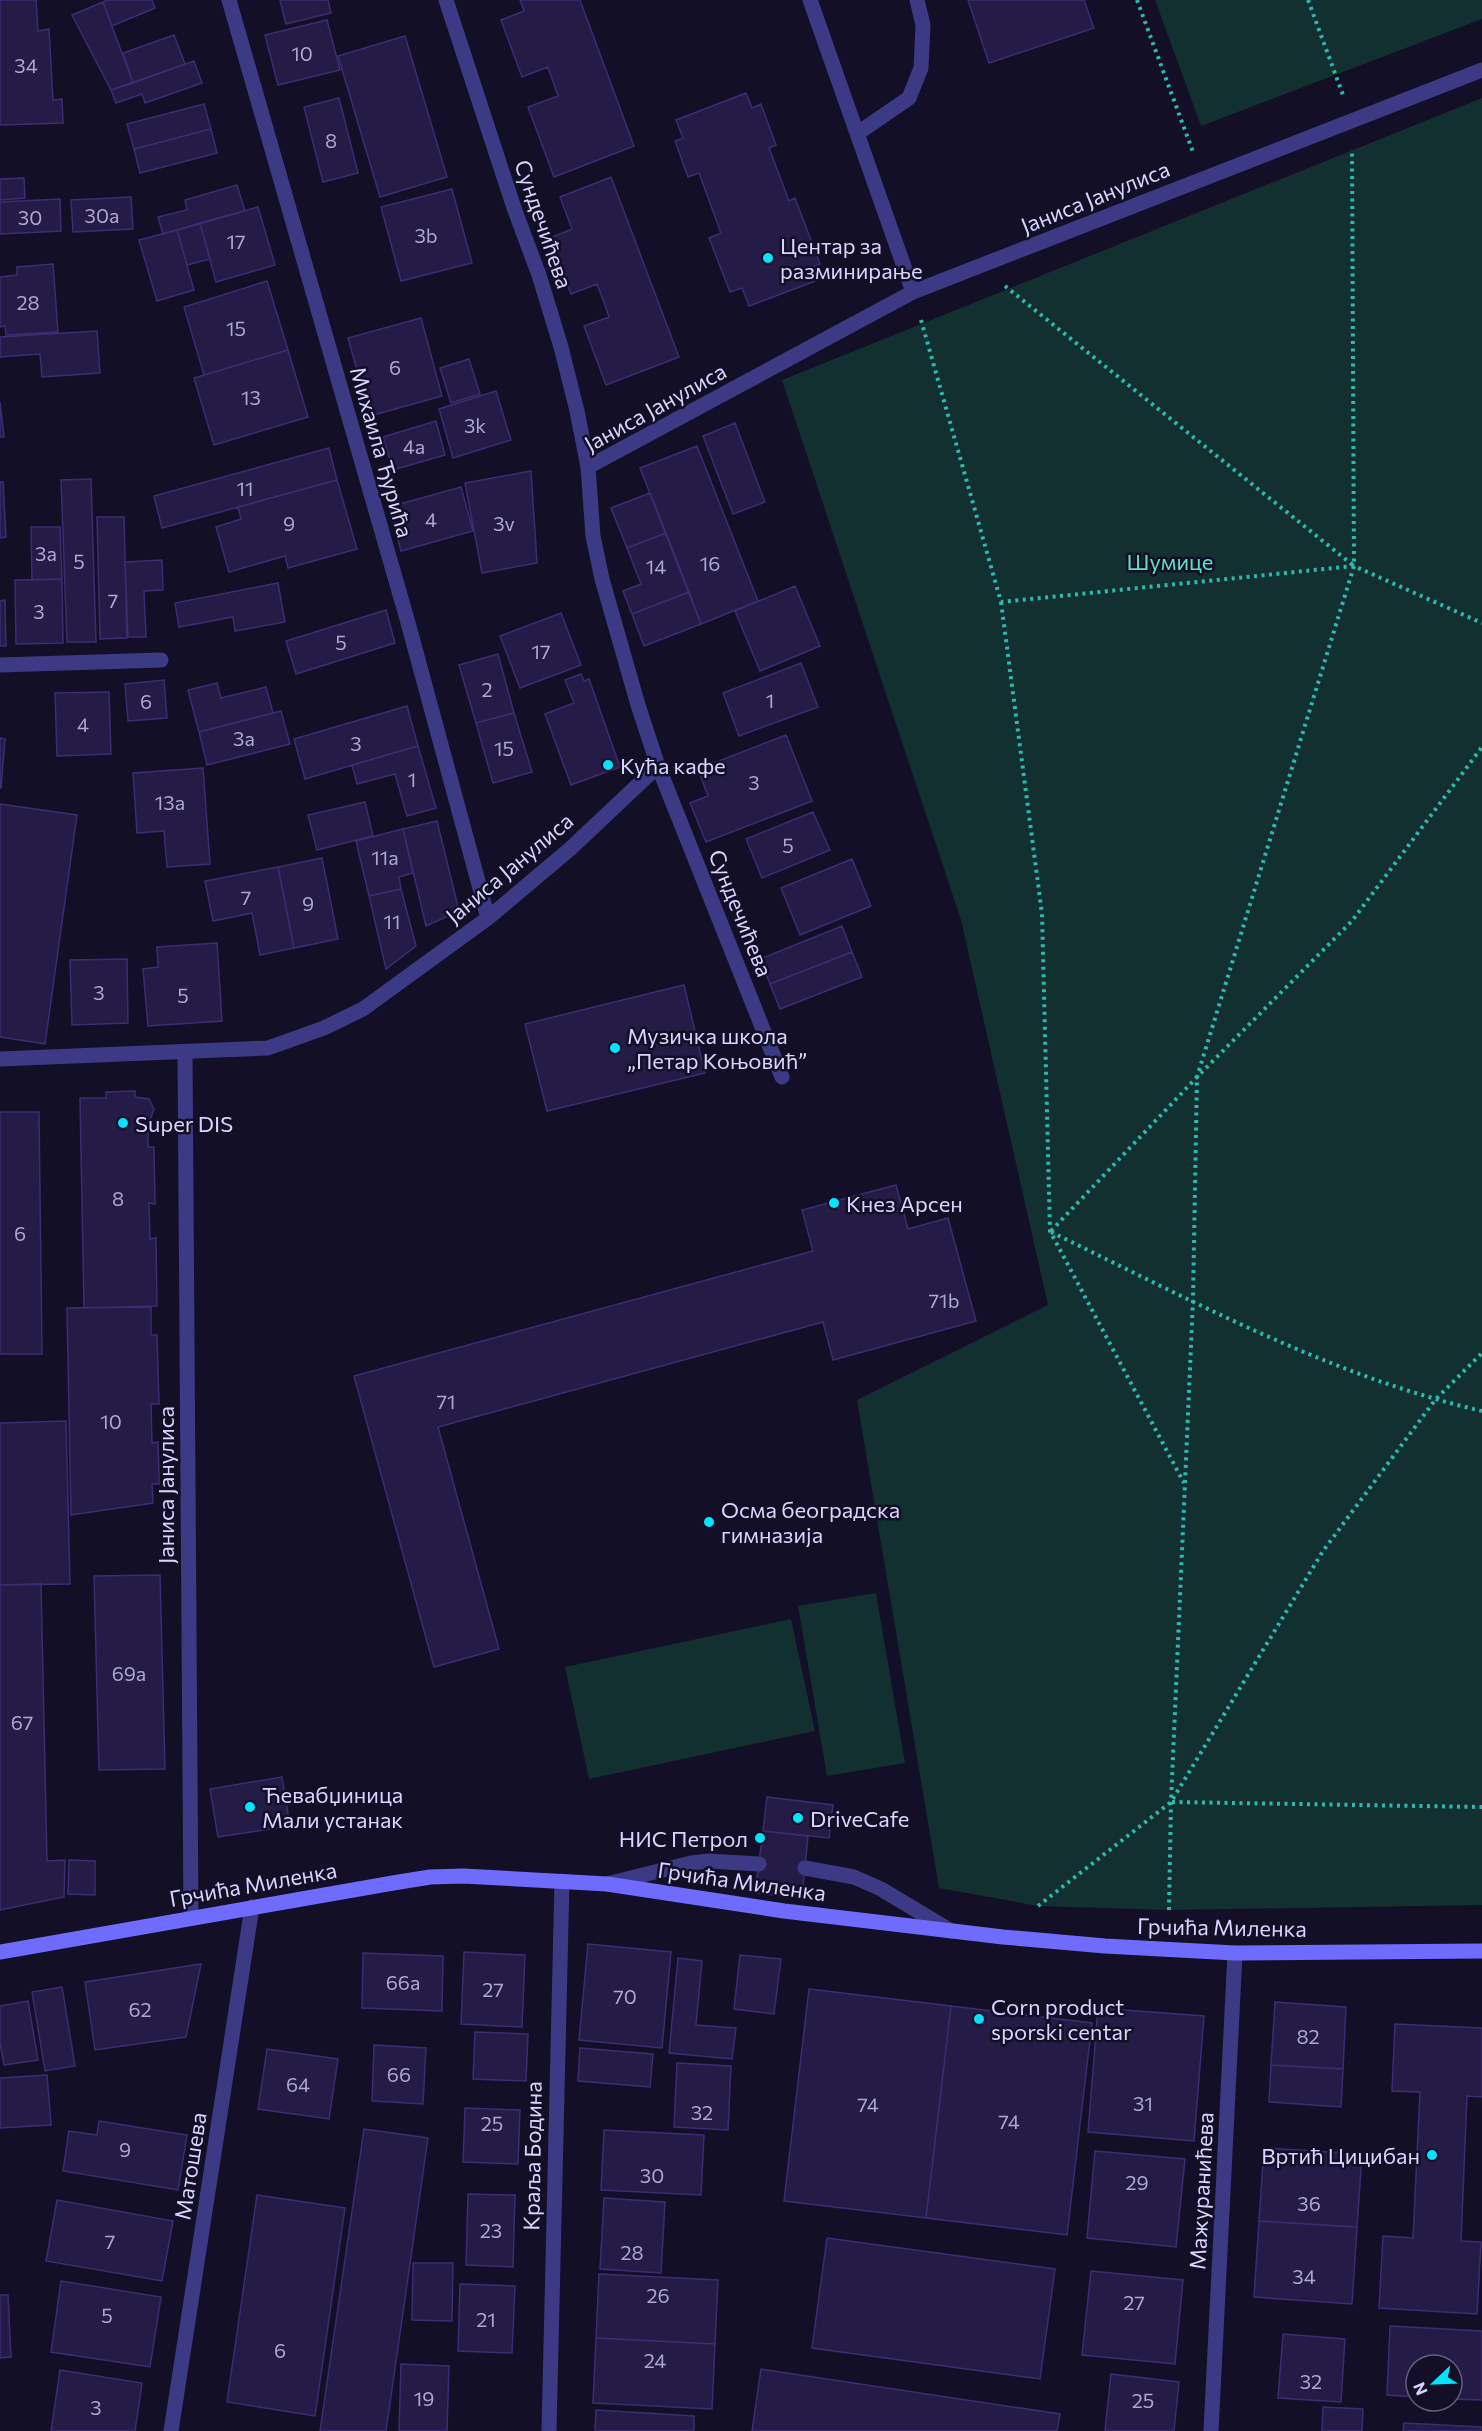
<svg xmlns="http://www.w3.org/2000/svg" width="1482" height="2431" viewBox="0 0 1482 2431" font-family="Commissioner,sans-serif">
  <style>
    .green { fill: #12302f }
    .building { fill: #241b47; stroke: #3b2d73; stroke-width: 1.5 }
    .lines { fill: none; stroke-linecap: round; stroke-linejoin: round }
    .path { stroke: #2fb8b0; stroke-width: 4; stroke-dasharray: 3 4.5; stroke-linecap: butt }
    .lane { stroke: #3d3a85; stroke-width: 15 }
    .street { stroke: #3d3a85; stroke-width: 15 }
    .secondary { stroke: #6f6bff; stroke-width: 15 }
    .poi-dot { fill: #00e5ff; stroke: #130f26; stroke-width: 2 }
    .labels { text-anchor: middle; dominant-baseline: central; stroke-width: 5; stroke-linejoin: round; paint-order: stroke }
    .number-label { font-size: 20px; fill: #aca6d1 }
    .street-label { font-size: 22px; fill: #d9d4ff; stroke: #130f26 }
    .poi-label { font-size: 22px; fill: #d9d4ff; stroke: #130f26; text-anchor: start }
    .park-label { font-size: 22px; fill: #5fe0c0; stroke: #130f26 }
  </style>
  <rect width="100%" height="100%" fill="#130f26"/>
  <!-- green -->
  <path class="green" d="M 1155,0 L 1482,0 L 1482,19 L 1201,126 Z
    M 1482,98 L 1482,1905 L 1168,1910 L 1038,1906 L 939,1888 L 857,1400 L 1048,1305 L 961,920 L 782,380 Z
    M 876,1593 L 905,1763 L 827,1776 L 798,1606 Z
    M 791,1619 L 815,1731 L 589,1779 L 565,1667 Z"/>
  <!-- building -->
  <path class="building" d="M 0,0 L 36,0 L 38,31 L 49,29 L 53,100 L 62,99 L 63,123 L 0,125 Z
    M 108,0 L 152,0 L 155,8 L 112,26 L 103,2 Z
    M 280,0 L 328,0 L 331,13 L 286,24 Z
    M 520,0 L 580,0 L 634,146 L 554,177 L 528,107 L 558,96 L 548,67 L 522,77 L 501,20 L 524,11 Z
    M 968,0 L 1084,0 L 1094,28 L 989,63 Z
    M 103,2 L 133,83 L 111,90 L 72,15 Z
    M 327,20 L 340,70 L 278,85 L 265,35 Z
    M 174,35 L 185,64 L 133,83 L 123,53 Z
    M 405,36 L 447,177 L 380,197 L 338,56 Z
    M 194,61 L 202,83 L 145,103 L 142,94 L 116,103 L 111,90 Z
    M 746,93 L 752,108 L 761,104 L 776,145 L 769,148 L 789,201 L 795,198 L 820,264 L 813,267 L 818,280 L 749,306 L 742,288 L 730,292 L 709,238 L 721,233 L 699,173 L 688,177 L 675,141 L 683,138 L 676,120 Z
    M 339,98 L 358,173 L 323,182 L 304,107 Z
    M 204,104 L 211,129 L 134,149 L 127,124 Z
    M 211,129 L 217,153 L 140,173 L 134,149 Z
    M 611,177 L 679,357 L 606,385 L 584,326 L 609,317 L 604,302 L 597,284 L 571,294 L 550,238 L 572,229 L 560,197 Z
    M 24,178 L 25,198 L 0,200 L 0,179 Z
    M 237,185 L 245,211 L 163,234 L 158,217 L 187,210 L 185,200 Z
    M 452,189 L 472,263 L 401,281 L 381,207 Z
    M 131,197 L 133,229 L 73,232 L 71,200 Z
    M 60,199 L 61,231 L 0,234 L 0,202 Z
    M 258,207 L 275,265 L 216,282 L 200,223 Z
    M 200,223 L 210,259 L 187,265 L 177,230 Z
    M 177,230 L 194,290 L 157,301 L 139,240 Z
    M 53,264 L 58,332 L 6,335 L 5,326 L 0,327 L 0,277 L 17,275 L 17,267 Z
    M 267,281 L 288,350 L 204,375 L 184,307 Z
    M 421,318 L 442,396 L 370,416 L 348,338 Z
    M 97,331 L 100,373 L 42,377 L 40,354 L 0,357 L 0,337 Z
    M 288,350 L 308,417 L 214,445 L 194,378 Z
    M 469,359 L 480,394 L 451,403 L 440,368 Z
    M 496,391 L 511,440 L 453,458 L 439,409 Z
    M 0,402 L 4,437 L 0,437 Z
    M 436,421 L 445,455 L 393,470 L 383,437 Z
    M 735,423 L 765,502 L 733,514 L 703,436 Z
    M 697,446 L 758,601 L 701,624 L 640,468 Z
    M 329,448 L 337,480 L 162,528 L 154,496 Z
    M 531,471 L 537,563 L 482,573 L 465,483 Z
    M 91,479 L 96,642 L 67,642 L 61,480 Z
    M 337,480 L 357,549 L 288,568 L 285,556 L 229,572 L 216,527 L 241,519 L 238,507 Z
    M 0,482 L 3,482 L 6,537 L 0,538 Z
    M 461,487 L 473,531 L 401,551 L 389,507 Z
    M 650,493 L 666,533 L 627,548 L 611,508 Z
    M 97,517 L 124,517 L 127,638 L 100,639 Z
    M 31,527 L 60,527 L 62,579 L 32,580 Z
    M 666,533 L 689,592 L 632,614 L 623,591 L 641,584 L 627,548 Z
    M 162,560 L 163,590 L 144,591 L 146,637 L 128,637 L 125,562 Z
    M 62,579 L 63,643 L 16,644 L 15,580 Z
    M 278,583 L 285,622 L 235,631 L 233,617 L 179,627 L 175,603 Z
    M 795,586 L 820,646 L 760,671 L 735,611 Z
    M 689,592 L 701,624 L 644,646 L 632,614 Z
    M 5,600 L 6,646 L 0,646 L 0,601 Z
    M 386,610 L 395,643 L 296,674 L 286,641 Z
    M 561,613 L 581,665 L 520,688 L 500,636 Z
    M 498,654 L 514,713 L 476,723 L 459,665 Z
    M 801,663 L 818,707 L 739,736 L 723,693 Z
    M 581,674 L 584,681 L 589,679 L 620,767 L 571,785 L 545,714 L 574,703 L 565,680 Z
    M 164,680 L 167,718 L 128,721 L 125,684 Z
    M 217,683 L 221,698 L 266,687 L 273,713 L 199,732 L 188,690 Z
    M 109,692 L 111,754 L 57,756 L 55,693 Z
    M 407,706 L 418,746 L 305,779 L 294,739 Z
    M 281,711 L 290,744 L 207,765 L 199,732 Z
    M 514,713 L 532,772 L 493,783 L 476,723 Z
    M 786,735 L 812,801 L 706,842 L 690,803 L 708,796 L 698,769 Z
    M 0,738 L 5,739 L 1,788 L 0,788 Z
    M 418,746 L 436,808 L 407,816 L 395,774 L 357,784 L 352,765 Z
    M 203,768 L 210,864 L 167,867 L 164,831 L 137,833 L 133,773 Z
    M 365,802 L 373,836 L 317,850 L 308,815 Z
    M 0,804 L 77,815 L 45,1044 L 0,1037 Z
    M 813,812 L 830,850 L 762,878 L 746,839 Z
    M 437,821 L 459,911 L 426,926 L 403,829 Z
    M 403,829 L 413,873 L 399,877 L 401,889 L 369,896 L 356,841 Z
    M 322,858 L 338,939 L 294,948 L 278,867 Z
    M 852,859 L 871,906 L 800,935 L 781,888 Z
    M 278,867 L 294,948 L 260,955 L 252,913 L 213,921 L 205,881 Z
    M 401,889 L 416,946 L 386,969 L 369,896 Z
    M 842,926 L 852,952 L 770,984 L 760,959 Z
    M 217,943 L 222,1021 L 148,1026 L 143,969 L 158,967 L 157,947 Z
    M 852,952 L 862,977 L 780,1009 L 770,984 Z
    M 127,959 L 128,1023 L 72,1025 L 70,960 Z
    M 684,985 L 705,1073 L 547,1111 L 525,1024 Z
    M 135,1091 L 135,1097 L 149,1099 L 154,1109 L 148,1126 L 148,1147 L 154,1147 L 155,1204 L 149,1203 L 150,1239 L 156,1238 L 157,1306 L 84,1308 L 80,1098 L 106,1098 L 106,1092 Z
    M 0,1112 L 39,1112 L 42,1354 L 0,1354 Z
    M 896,1185 L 908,1229 L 948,1218 L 976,1321 L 833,1360 L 823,1322 L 438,1427 L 499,1649 L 434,1667 L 354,1376 L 813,1251 L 802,1210 Z
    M 151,1307 L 151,1335 L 157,1335 L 159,1404 L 151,1404 L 152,1443 L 158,1442 L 159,1474 L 159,1484 L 152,1484 L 153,1503 L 71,1515 L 67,1308 Z
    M 66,1421 L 70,1584 L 0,1585 L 0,1423 Z
    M 160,1575 L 165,1769 L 99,1770 L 94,1576 Z
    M 41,1584 L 47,1861 L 65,1860 L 64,1897 L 0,1910 L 0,1585 Z
    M 282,1777 L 290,1826 L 218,1837 L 210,1789 Z
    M 767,1797 L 833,1805 L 829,1838 L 763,1831 Z
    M 763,1831 L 808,1836 L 802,1898 L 755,1893 Z
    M 69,1860 L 95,1861 L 95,1895 L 68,1894 Z
    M 588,1944 L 671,1952 L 662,2048 L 579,2040 Z
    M 464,1952 L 525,1955 L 522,2027 L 461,2024 Z
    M 363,1953 L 443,1956 L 442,2011 L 362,2008 Z
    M 740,1955 L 781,1959 L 774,2014 L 734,2009 Z
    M 678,1958 L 702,1961 L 696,2025 L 736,2028 L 732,2059 L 669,2053 Z
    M 201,1964 L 186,2037 L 95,2050 L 85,1982 Z
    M 62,1987 L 75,2066 L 45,2071 L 32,1992 Z
    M 809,1989 L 951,2006 L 926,2218 L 784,2201 Z
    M 28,2001 L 38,2060 L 4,2065 L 0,2043 L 0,2006 Z
    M 1275,2002 L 1346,2007 L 1343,2069 L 1271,2065 Z
    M 951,2006 L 1092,2023 L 1067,2235 L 926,2218 Z
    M 1098,2008 L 1204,2016 L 1194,2141 L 1088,2132 Z
    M 1395,2024 L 1482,2028 L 1482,2097 L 1467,2096 L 1461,2241 L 1481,2242 L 1477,2314 L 1379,2308 L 1383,2236 L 1413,2238 L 1420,2092 L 1392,2091 Z
    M 475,2032 L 528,2034 L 526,2081 L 473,2079 Z
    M 374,2045 L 426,2048 L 423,2104 L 372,2101 Z
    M 580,2048 L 653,2054 L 650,2087 L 578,2081 Z
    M 267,2049 L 338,2059 L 329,2119 L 258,2109 Z
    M 677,2063 L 731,2066 L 728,2130 L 674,2127 Z
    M 1271,2065 L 1343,2069 L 1341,2107 L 1269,2102 Z
    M 47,2075 L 51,2125 L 0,2128 L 0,2078 Z
    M 465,2108 L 520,2110 L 518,2164 L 463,2162 Z
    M 99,2121 L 187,2135 L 178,2190 L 63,2171 L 69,2131 L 97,2135 Z
    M 364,2129 L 428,2138 L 386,2431 L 320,2431 Z
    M 604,2130 L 704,2135 L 701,2195 L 601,2190 Z
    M 1264,2148 L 1362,2154 L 1357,2227 L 1259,2221 Z
    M 1095,2151 L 1185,2159 L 1176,2247 L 1087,2238 Z
    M 468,2194 L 515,2195 L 513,2267 L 466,2265 Z
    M 257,2195 L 345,2208 L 315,2416 L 227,2402 Z
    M 604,2198 L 665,2202 L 661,2273 L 600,2269 Z
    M 57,2200 L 173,2221 L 162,2281 L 46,2261 Z
    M 1259,2221 L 1357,2227 L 1352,2304 L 1254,2297 Z
    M 827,2238 L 1055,2269 L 1040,2379 L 812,2348 Z
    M 413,2263 L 453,2263 L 452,2321 L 412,2320 Z
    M 1091,2271 L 1183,2280 L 1175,2364 L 1082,2355 Z
    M 599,2274 L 718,2280 L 715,2344 L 596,2338 Z
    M 61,2281 L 161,2297 L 150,2367 L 51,2352 Z
    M 460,2284 L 515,2286 L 512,2353 L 458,2351 Z
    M 0,2295 L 8,2295 L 11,2357 L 0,2358 Z
    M 1390,2326 L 1482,2331 L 1482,2400 L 1452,2399 L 1452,2365 L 1416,2365 L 1416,2397 L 1387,2395 Z
    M 1283,2334 L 1345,2339 L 1341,2402 L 1278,2398 Z
    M 596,2338 L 715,2344 L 712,2409 L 593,2403 Z
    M 401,2364 L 449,2366 L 447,2431 L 399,2431 Z
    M 761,2369 L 1060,2414 L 1057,2431 L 752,2431 Z
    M 60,2370 L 142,2383 L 135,2431 L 51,2431 Z
    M 1111,2374 L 1179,2382 L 1174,2431 L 1105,2431 Z
    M 1323,2407 L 1363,2409 L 1362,2431 L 1322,2431 Z
    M 596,2410 L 694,2416 L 694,2431 L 595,2431 Z
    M 1404,2423 L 1481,2427 L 1480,2431 L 1403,2431 Z"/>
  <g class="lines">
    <!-- path -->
    <path class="path" d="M 1137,0 L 1193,152
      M 1308,0 L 1343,95
      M 1005,286 L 1354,566
      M 921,320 L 1001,602 L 1354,566 L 1482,623
      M 1001,602 L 1042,914 L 1050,1231 L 1184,1483
      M 1051,1231 L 1197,1077 L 1352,921 L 1482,747
      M 1051,1232 C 1191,1300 1330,1376 1482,1411
      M 1172,1802 L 1482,1807
      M 1038,1906 L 1171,1802 L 1323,1551 L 1435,1400 L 1482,1353
      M 1169,1910 L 1171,1802 L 1193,1300 L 1197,1077 L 1354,566 L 1352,149"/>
    <!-- lane -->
    <path class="lane" d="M 858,133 L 909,98 L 921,68 L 923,25 L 917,0
      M 805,1868 L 854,1877 L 881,1889 L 951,1931
      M 607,1884 L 691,1863 L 709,1861 L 759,1864"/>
    <!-- street -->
    <path class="street" d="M 229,0 L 407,619 L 488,918
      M 446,0 L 514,208 L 539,275 L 561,347 L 577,411 L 588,467 L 593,536 L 602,579 L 638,705 L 658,766 L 782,1077
      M 810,0 L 913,292
      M 588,467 L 913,292 L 1482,70
      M 0,665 L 161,660
      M 185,1052 L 191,1917
      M 0,1059 L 268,1048 L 324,1028 L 363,1009 L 488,918 L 570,849 L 658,766
      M 171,2431 L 252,1907
      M 549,2431 L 562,1881
      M 1211,2431 L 1235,1953"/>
    <!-- secondary -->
    <path class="secondary" d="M 0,1952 L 393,1883 L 430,1877 L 463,1876 L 607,1884 L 784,1911 L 1003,1937 L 1105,1946 L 1235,1953 L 1482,1951"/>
  </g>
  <!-- markers -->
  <g class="poi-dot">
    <circle cx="768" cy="258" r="6"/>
    <circle cx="608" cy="765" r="6"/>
    <circle cx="615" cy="1048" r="6"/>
    <circle cx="123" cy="1123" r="6"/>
    <circle cx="834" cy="1203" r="6"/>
    <circle cx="709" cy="1522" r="6"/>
    <circle cx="250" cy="1807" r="6"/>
    <circle cx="798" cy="1818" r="6"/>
    <circle cx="760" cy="1838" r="6"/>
    <circle cx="979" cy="2019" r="6"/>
    <circle cx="1432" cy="2155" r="6"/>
  </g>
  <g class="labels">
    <!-- number labels -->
    <g class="number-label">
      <text x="302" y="53">10</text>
      <text x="26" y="65">34</text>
      <text x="331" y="140">8</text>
      <text x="102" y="215">30a</text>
      <text x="30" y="217">30</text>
      <text x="426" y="235">3b</text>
      <text x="236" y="241">17</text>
      <text x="28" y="302">28</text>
      <text x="236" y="328">15</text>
      <text x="395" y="367">6</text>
      <text x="251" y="397">13</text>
      <text x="475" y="425">3k</text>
      <text x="414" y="446">4a</text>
      <text x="245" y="488">11</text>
      <text x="431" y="519">4</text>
      <text x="289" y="523">9</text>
      <text x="504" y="523">3v</text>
      <text x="46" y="553">3a</text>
      <text x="79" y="561">5</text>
      <text x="710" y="563">16</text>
      <text x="656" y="566">14</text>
      <text x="113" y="600">7</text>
      <text x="39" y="611">3</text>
      <text x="341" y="642">5</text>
      <text x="541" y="651">17</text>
      <text x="487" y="689">2</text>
      <text x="770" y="700">1</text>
      <text x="146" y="701">6</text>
      <text x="83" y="724">4</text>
      <text x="244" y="738">3a</text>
      <text x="356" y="743">3</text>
      <text x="504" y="748">15</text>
      <text x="412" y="779">1</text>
      <text x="754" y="782">3</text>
      <text x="170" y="802">13a</text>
      <text x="788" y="845">5</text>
      <text x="385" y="857">11a</text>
      <text x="246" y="897">7</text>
      <text x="308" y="903">9</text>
      <text x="392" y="921">11</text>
      <text x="99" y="992">3</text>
      <text x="183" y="995">5</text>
      <text x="118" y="1198">8</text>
      <text x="20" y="1233">6</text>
      <text x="944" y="1300">71b</text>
      <text x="446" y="1401">71</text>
      <text x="111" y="1421">10</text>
      <text x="129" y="1673">69a</text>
      <text x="22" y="1722">67</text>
      <text x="403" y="1982">66a</text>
      <text x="493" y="1989">27</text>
      <text x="625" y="1996">70</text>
      <text x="140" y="2009">62</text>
      <text x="1308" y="2036">82</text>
      <text x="399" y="2074">66</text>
      <text x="298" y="2084">64</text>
      <text x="1143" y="2103">31</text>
      <text x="868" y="2104">74</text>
      <text x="702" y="2112">32</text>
      <text x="1009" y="2121">74</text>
      <text x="492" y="2123">25</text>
      <text x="125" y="2149">9</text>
      <text x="652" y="2175">30</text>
      <text x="1137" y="2182">29</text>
      <text x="1309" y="2203">36</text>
      <text x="491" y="2230">23</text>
      <text x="110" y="2241">7</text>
      <text x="632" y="2252">28</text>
      <text x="1304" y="2276">34</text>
      <text x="658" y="2295">26</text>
      <text x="1134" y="2302">27</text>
      <text x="107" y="2315">5</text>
      <text x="486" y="2319">21</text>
      <text x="280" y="2350">6</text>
      <text x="655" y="2360">24</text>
      <text x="1311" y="2381">32</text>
      <text x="424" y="2398">19</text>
      <text x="1143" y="2400">25</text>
      <text x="96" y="2407">3</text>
    </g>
    <!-- street labels -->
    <g class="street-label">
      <text transform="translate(1095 197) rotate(-22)">Јаниса Јанулиса</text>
      <text transform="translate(544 224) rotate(71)">Сундечићева</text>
      <text transform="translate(655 407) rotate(-29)">Јаниса Јанулиса</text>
      <text transform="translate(382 452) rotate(74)">Михаила Ђурића</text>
      <text transform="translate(509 868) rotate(-40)">Јаниса Јанулиса</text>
      <text transform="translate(741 913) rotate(68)">Сундечићева</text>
      <text transform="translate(165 1485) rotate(-90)">Јаниса Јанулиса</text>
      <text transform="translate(742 1881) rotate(8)">Грчића Миленка</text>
      <text transform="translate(253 1884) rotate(-10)">Грчића Миленка</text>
      <text transform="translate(1222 1927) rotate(1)">Грчића Миленка</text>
      <text transform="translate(532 2156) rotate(-89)">Краља Бодина</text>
      <text transform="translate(190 2166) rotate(-81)">Матошева</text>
      <text transform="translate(1201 2191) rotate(-87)">Мажуранићева</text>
    </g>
    <!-- poi labels -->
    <g class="poi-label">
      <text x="780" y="245">Центар за<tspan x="780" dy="25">разминирање</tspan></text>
      <text x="620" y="765">Кућа кафе</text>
      <text x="627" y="1035">Музичка школа<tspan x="627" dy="25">„Петар Коњовић”</tspan></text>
      <text x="135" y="1123">Super DIS</text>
      <text x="846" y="1203">Кнез Арсен</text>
      <text x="721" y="1509">Осма београдска<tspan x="721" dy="25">гимназија</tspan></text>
      <text x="262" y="1794">Ћевабџиница<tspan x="262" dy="25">Мали устанак</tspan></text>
      <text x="810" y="1818">DriveCafe</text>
      <text x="748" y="1838" text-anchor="end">НИС Петрол</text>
      <text x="991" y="2006">Corn product<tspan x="991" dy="25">sporski centar</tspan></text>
      <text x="1420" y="2155" text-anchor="end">Вртић Цицибан</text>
    </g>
    <!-- park labels -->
    <g class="park-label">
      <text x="1170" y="561">Шумице</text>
    </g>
  </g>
  <!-- north arrow -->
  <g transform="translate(1434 2383) rotate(247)"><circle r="28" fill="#130f26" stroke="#625e7d" stroke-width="1.5"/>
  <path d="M0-4.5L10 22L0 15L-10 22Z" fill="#00e5ff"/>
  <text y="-9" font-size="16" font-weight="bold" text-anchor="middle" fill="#d9d4ff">N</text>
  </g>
</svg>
